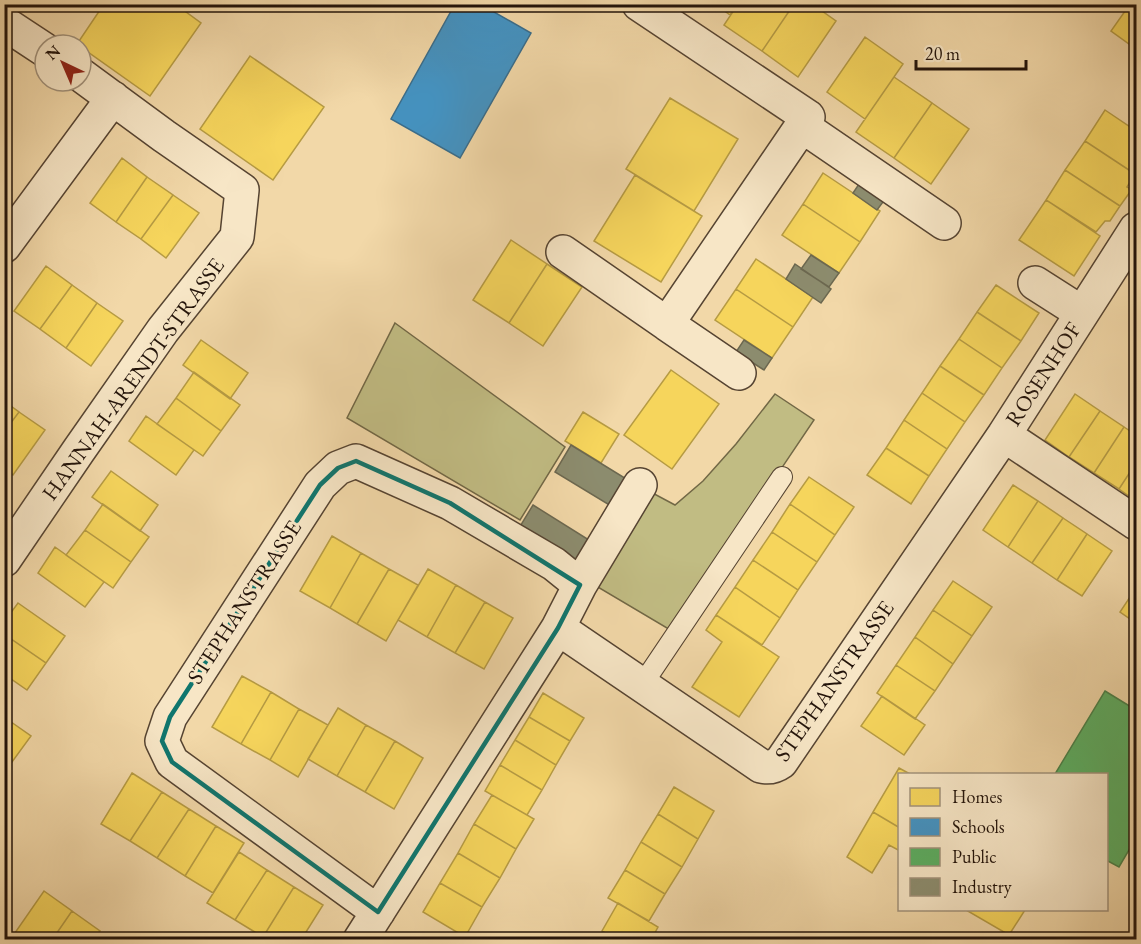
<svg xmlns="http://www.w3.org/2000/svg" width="1141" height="944" viewBox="0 0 1141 944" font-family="'EB Garamond',serif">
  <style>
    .green { fill: #c1bc83; stroke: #726846; stroke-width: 1.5 }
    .homes { fill: #f6d55c; stroke: #b69b43; stroke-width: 1.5 }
    .schools { fill: #4393c3; stroke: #396d8c; stroke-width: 1.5 }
    .public { fill: #5aae61; stroke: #498047; stroke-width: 1.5 }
    .industry { fill: #8c8c6e; stroke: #6c6850; stroke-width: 1.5 }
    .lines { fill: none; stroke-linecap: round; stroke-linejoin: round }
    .lane-casing { stroke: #564432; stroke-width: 22 }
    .street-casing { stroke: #564432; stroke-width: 36 }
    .lane { stroke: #f7e6c6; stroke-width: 20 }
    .street { stroke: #f7e6c6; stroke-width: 33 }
    .marked { fill: none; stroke: #0f766e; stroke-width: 4.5; stroke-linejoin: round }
    .labels { text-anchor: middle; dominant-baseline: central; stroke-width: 6; stroke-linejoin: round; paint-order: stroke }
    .street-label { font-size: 22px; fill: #22130a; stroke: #f7e6c6 }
  </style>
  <rect width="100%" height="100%" fill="#f2d8a8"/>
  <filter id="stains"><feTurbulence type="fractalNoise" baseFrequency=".00333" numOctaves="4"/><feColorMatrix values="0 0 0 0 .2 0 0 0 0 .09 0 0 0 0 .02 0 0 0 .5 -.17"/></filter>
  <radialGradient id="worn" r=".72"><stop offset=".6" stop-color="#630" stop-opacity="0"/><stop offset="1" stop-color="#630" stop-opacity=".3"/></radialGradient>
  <!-- green -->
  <path class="green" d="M 395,323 L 565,447 L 520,520 L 347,418 Z
    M 775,394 L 814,420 L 672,631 L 591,583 L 647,490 L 675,505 L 703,481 L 736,444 Z"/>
  <!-- homes -->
  <path class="homes" d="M 104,4 L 175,4 L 201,23 L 150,96 L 81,47 L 81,45 L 77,44 Z
    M 715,4 L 738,4 L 730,15 Z
    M 738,4 L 794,4 L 762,51 L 724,25 Z
    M 794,4 L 812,4 L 836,21 L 798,77 L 762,51 Z
    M 1130,4 L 1136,4 L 1136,49 L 1111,31 Z
    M 865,37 L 903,64 L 865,119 L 827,92 Z
    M 250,56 L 324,107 L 273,180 L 200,129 Z
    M 894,77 L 932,103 L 894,158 L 856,132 Z
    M 670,98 L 738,139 L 694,211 L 626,169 Z
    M 932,103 L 969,129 L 931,184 L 894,158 Z
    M 1105,110 L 1136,131 L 1136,171 L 1135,174 L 1085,141 Z
    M 1085,141 L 1135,174 L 1127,187 L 1129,188 L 1130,192 L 1120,206 L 1065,170 Z
    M 122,158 L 147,177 L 116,222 L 90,203 Z
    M 1065,170 L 1120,206 L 1110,221 L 1105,221 L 1096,232 L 1046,200 Z
    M 823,173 L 880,211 L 860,242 L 803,204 Z
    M 635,175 L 702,216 L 661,282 L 594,241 Z
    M 147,177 L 173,195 L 141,239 L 116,222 Z
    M 173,195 L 199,213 L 166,258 L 141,239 Z
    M 1046,200 L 1100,236 L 1074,276 L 1019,240 Z
    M 803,204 L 860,242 L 839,273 L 782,235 Z
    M 511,240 L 547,264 L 509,323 L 473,300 Z
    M 756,259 L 813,297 L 793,327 L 736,289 Z
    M 547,264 L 582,287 L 543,346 L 509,323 Z
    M 46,266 L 72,285 L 40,329 L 14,311 Z
    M 72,285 L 97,303 L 66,348 L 40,329 Z
    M 996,285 L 1039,313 L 1021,341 L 977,312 Z
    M 736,289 L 793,327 L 772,358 L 715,320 Z
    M 97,303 L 123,321 L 91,366 L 66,348 Z
    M 977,312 L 1021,341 L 1002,368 L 959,339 Z
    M 959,339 L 1002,368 L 984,395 L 940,366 Z
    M 201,340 L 248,373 L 230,399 L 183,365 Z
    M 940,366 L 984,395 L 965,422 L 922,393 Z
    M 671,370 L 719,404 L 672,469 L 624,435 Z
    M 194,372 L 240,405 L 221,431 L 176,398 Z
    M 922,393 L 965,422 L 947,449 L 904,420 Z
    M 1075,394 L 1100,411 L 1069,457 L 1045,440 Z
    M 176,398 L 221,431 L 203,456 L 157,424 Z
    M 4,401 L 19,412 L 4,432 Z
    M 1100,411 L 1124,427 L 1094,473 L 1069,457 Z
    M 19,412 L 45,430 L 13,475 L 4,469 L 4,432 Z
    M 583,412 L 619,434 L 601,463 L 565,441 Z
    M 146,416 L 194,450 L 176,475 L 129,441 Z
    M 904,420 L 947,449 L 929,476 L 886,448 Z
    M 1124,427 L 1136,435 L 1136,463 L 1119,489 L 1094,473 Z
    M 886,448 L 929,476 L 911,504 L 867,475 Z
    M 1136,463 L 1136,501 L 1119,489 Z
    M 111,471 L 158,505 L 140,531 L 92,497 Z
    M 809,477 L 854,507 L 835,535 L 790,504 Z
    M 1013,485 L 1038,501 L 1008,547 L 983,530 Z
    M 1038,501 L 1063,518 L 1032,563 L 1008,547 Z
    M 103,504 L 149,537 L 131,562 L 85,530 Z
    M 790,504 L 835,535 L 817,562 L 772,532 Z
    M 1063,518 L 1087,534 L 1057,580 L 1032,563 Z
    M 85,530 L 131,562 L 113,588 L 66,555 Z
    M 772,532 L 817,562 L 798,590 L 753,560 Z
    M 1087,534 L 1112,551 L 1082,596 L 1057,580 Z
    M 332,536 L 361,553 L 330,608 L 300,591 Z
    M 55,547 L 104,582 L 85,607 L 38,573 Z
    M 361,553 L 389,569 L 357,624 L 330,608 Z
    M 753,560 L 798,590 L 780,618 L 735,587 Z
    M 389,569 L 418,585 L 386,641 L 357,624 Z
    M 428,569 L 456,585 L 427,637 L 398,620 Z
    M 953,581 L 992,607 L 972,636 L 933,610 Z
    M 456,585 L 485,602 L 455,653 L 427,637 Z
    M 735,587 L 780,618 L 762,645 L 716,615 Z
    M 1136,588 L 1136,623 L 1120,612 Z
    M 485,602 L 513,618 L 484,669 L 455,653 Z
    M 18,603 L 65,636 L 46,663 L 4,634 L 4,622 Z
    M 933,610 L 972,636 L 953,664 L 915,637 Z
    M 716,615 L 779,657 L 739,717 L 692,687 L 722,642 L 706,630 Z
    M 4,634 L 46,663 L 27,690 L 4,674 Z
    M 915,637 L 953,664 L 935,691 L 896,665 Z
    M 896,665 L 935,691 L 915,719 L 877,693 Z
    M 242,676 L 271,692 L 241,744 L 212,727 Z
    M 271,692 L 299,709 L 270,760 L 241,744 Z
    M 543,693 L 584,718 L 570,741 L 529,717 Z
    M 882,696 L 925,725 L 904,755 L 861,726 Z
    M 338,708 L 366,725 L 337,776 L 308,759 Z
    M 299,709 L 328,725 L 298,777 L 270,760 Z
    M 4,717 L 31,736 L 12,762 L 4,757 Z
    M 529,717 L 570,741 L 556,765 L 515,740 Z
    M 366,725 L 395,741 L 365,792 L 337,776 Z
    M 515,740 L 556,765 L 542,790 L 500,765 Z
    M 395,741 L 423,758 L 394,809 L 365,792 Z
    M 500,765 L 542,790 L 527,815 L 485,791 Z
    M 899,768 L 910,774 L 900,774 L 900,828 L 873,812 Z
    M 132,773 L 162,792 L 130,841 L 101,824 Z
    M 674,787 L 714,811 L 698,839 L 658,814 Z
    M 162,792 L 189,809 L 157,858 L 130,841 Z
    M 492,795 L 534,819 L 516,849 L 474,824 Z
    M 189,809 L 216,826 L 185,876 L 157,858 Z
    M 873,812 L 900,828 L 900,851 L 889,845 L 872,873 L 847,857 Z
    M 658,814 L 698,839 L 682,867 L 641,842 Z
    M 474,824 L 516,849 L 500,878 L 458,853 Z
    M 216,826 L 244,843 L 213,893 L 185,876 Z
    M 641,842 L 682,867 L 665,894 L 625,870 Z
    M 239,852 L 267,870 L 235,920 L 207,903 Z
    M 458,853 L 500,878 L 482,907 L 440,883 Z
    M 267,870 L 294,887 L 263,937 L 235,920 Z
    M 625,870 L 665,894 L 649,921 L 608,898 Z
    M 440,883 L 482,907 L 465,937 L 423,912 Z
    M 294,887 L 323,905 L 301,940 L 267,940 L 263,937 Z
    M 44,891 L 72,911 L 52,940 L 10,940 Z
    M 618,903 L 658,927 L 651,940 L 616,940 L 602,931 Z
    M 966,910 L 1025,910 L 1009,935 Z
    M 72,911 L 100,931 L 94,940 L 52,940 Z"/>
  <!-- schools -->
  <path class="schools" d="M 455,4 L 480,4 L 531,33 L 460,158 L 391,119 Z"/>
  <!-- public -->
  <path class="public" d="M 1105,691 L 1136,710 L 1136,838 L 1119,867 L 1106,860 L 1106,774 L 1055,774 Z"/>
  <!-- industry -->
  <path class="industry" d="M 861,181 L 886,198 L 877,210 L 853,193 Z
    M 811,255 L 839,273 L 829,287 L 801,269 Z
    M 795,264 L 831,289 L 821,303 L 786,279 Z
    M 744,340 L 772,358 L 764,370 L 736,352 Z
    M 571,445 L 628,480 L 611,506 L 555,472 Z
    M 533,505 L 589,540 L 572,568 L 516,533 Z"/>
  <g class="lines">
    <defs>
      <path id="lane" d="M 642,685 L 782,477"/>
      <path id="street" d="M 4,23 L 45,50
        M 802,126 L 944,223
        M 4,246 L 113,98
        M 563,252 L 667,324 L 808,117 L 639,4
        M 1035,283 L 1082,313
        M 667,324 L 739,373
        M 1004,435 L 1136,523
        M 4,560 L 79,450 L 163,330 L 237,237 L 242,190 L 164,136 L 81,75
        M 580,585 L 640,485
        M 378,912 L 172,762 L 162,741 L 170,717 L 320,485 L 338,468 L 356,461 L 450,503 L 554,564 L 580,585 L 558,628
        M 360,940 L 558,628 L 761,766 C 769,768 774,767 781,762 L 1004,435 L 1136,229"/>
    </defs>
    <!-- lane casing -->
    <use href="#lane" class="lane-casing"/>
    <!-- street casing -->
    <use href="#street" class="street-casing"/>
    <!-- lane -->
    <use href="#lane" class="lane"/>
    <!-- street -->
    <use href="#street" class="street"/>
  </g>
  <!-- marked area -->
  <path class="marked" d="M 356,461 L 450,503 L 580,585 L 558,628 L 378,912 L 172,762 L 162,741 L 170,717 L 320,485 L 338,468 Z"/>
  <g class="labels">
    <!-- street labels -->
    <g class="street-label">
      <text transform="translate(1043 374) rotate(-57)">ROSENHOF</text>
      <text transform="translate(133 379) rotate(-54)">HANNAH-ARENDT-STRASSE</text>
      <text transform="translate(244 602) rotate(-57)">STEPHANSTRASSE</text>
      <text transform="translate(834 681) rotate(-55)">STEPHANSTRASSE</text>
    </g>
  </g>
  <!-- margin -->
  <rect width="1141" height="944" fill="none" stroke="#f2d8a8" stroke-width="24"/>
  <rect x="6" y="6" width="1129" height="932" fill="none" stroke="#22130a" stroke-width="3"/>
  <rect x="12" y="12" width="1117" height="920" fill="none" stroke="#22130a" stroke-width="1.5"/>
  <!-- legend -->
  <rect x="898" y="773" width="210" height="138" fill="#f7e6c6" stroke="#a2927b" stroke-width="1.5"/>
  <rect x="910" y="788" width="30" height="18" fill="#f6d55c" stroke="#a2927b" stroke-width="1.5"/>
  <text x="952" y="803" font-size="18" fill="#22130a">Homes</text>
  <rect x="910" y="818" width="30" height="18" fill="#4393c3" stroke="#a2927b" stroke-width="1.5"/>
  <text x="952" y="833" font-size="18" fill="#22130a">Schools</text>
  <rect x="910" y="848" width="30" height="18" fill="#5aae61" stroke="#a2927b" stroke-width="1.5"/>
  <text x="952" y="863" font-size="18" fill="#22130a">Public</text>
  <rect x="910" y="878" width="30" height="18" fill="#8c8c6e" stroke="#a2927b" stroke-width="1.5"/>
  <text x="952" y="893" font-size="18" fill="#22130a">Industry</text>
  <!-- north arrow -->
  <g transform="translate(63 63) rotate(316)"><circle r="28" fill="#f7e6c6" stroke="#a2927b" stroke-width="1.5"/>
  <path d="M0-4.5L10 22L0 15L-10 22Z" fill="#8f2418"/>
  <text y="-9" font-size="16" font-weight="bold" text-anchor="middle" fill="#22130a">N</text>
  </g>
  <!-- scale -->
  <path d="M916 60v9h110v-9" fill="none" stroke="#22130a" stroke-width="3"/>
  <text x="925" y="60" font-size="18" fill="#22130a" stroke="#f7e6c6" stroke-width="4.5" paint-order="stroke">20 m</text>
  <rect width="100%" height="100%" filter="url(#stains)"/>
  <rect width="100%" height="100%" fill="url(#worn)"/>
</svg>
